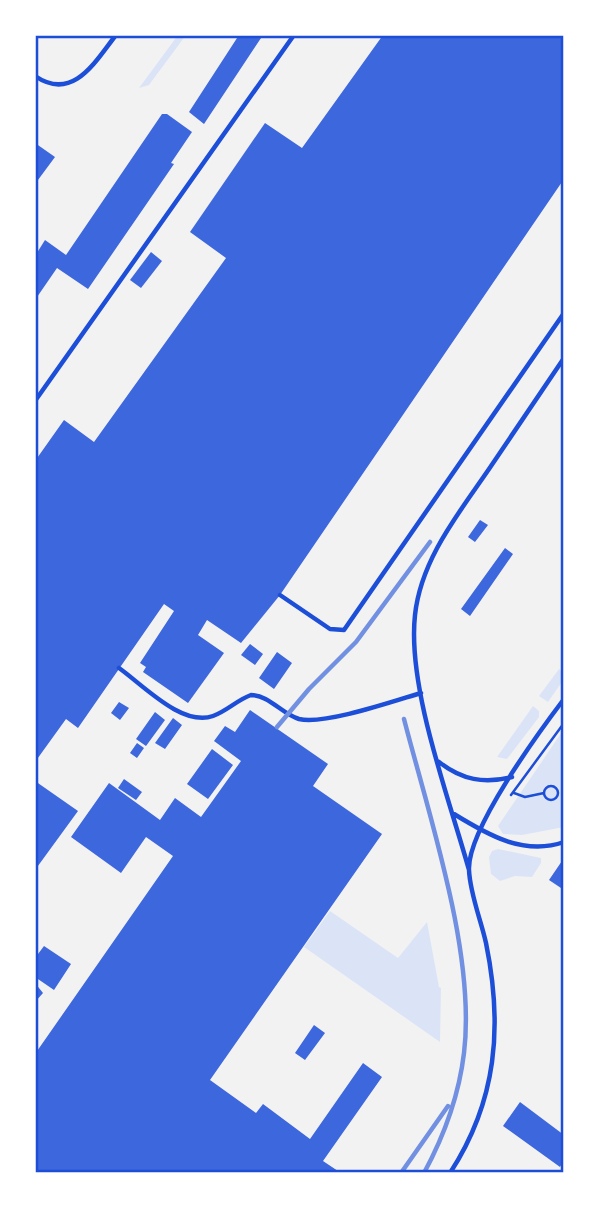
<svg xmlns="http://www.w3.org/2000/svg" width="599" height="1208" viewBox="0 0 599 1208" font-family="Lato,sans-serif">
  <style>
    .green { fill: #dbe4f7 }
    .building { fill: #3d67dc }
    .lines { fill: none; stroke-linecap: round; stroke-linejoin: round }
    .path { stroke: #1d4ed8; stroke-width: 2.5 }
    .service { stroke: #1d4ed8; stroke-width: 4.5 }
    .rail { stroke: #7290e2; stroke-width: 4.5 }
    .neatline { fill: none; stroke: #1d4ed8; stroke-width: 2.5 }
  </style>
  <rect width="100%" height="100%" fill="#f2f2f2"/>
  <!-- green -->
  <path class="green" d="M 178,35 L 186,35 L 149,85 L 139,88 Z
    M 559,669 L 564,673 L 564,679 L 548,702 L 539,696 Z
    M 533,706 L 539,711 L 539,717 L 507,759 L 497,757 Z
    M 564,729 L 564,827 L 522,835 L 503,834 L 498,826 Z
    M 498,849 L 541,858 L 541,863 L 532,877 L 515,876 L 500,881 L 491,874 L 489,857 L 492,851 Z
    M 330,911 L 398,958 L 427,922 L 439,987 L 441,988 L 440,1042 L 304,947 Z"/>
  <!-- building -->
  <path class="building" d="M 239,35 L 263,35 L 204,124 L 189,112 Z
    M 383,35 L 564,35 L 564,179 L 280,595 L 241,643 L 207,620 L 198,635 L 224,653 L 188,703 L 143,672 L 146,667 L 140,663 L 174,611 L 164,604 L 78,728 L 66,719 L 35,762 L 35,461 L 64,420 L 94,442 L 226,258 L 190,232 L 265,123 L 302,148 Z
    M 162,114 L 167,114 L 192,132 L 171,163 L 174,164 L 88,289 L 57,268 L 35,300 L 35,256 L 45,240 L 66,255 Z
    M 35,143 L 55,157 L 35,184 Z
    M 151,252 L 162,261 L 141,288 L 130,280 Z
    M 480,520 L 488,525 L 475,542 L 468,537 Z
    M 505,548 L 513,554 L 470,616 L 461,609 Z
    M 250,644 L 263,654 L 255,665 L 241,655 Z
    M 277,652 L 292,663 L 274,689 L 259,678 Z
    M 119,702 L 129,708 L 120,720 L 111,713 Z
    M 250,710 L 328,764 L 313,786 L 382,834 L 210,1080 L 256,1113 L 263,1104 L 310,1139 L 363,1063 L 382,1077 L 323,1161 L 341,1173 L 35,1173 L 35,1054 L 173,856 L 146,837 L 121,873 L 71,837 L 109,783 L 160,820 L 175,798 L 201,817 L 241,761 L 214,741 L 225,726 L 235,732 Z
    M 155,712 L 165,720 L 146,746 L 136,739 Z
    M 173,718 L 182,725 L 165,749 L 155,743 Z
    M 137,743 L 144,748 L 137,758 L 130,753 Z
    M 212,749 L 233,765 L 208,799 L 187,784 Z
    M 124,779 L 142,792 L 136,800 L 118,788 Z
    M 35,781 L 78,811 L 35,870 Z
    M 564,858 L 564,890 L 549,880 Z
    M 44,946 L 71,964 L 54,990 L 35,977 L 35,958 Z
    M 35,983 L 43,993 L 35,1002 Z
    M 314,1025 L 325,1033 L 305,1060 L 295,1053 Z
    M 520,1102 L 564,1135 L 564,1160 L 560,1167 L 503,1126 Z"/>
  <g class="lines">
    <!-- path -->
    <path class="path" d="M544 793a7 7 0 1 1 14 0a7 7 0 1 1-14 0Z
      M 514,793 L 525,797 L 544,793
      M 511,795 L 564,723"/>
    <!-- service -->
    <path class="service" d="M 35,76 C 73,102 95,62 116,35
      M 35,401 L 294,35
      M 280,595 L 330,629 L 344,630 L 564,313
      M 119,668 C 143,685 182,727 213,716 C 227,711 237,700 251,695 C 269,695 282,714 299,719 C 325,725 394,701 421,693
      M 439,762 C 462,780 484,784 512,777
      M 454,814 C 488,835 524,856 564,842
      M 469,870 C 449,798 407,687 415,615 C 421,559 459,513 489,469 C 514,432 539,395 564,358
      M 450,1173 C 497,1101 503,1026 486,943 C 481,920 470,894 469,870 C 467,830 539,732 564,699"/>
    <!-- rail -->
    <path class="rail" d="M 404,719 C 429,816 476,954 464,1053 C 459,1095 444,1136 424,1173
      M 277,727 L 309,689 L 356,642 L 430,542
      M 401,1173 L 448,1106"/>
  </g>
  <!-- border -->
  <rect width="599" height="1208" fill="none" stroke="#ffffff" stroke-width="74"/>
  <rect x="37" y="37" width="525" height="1134" class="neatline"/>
</svg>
